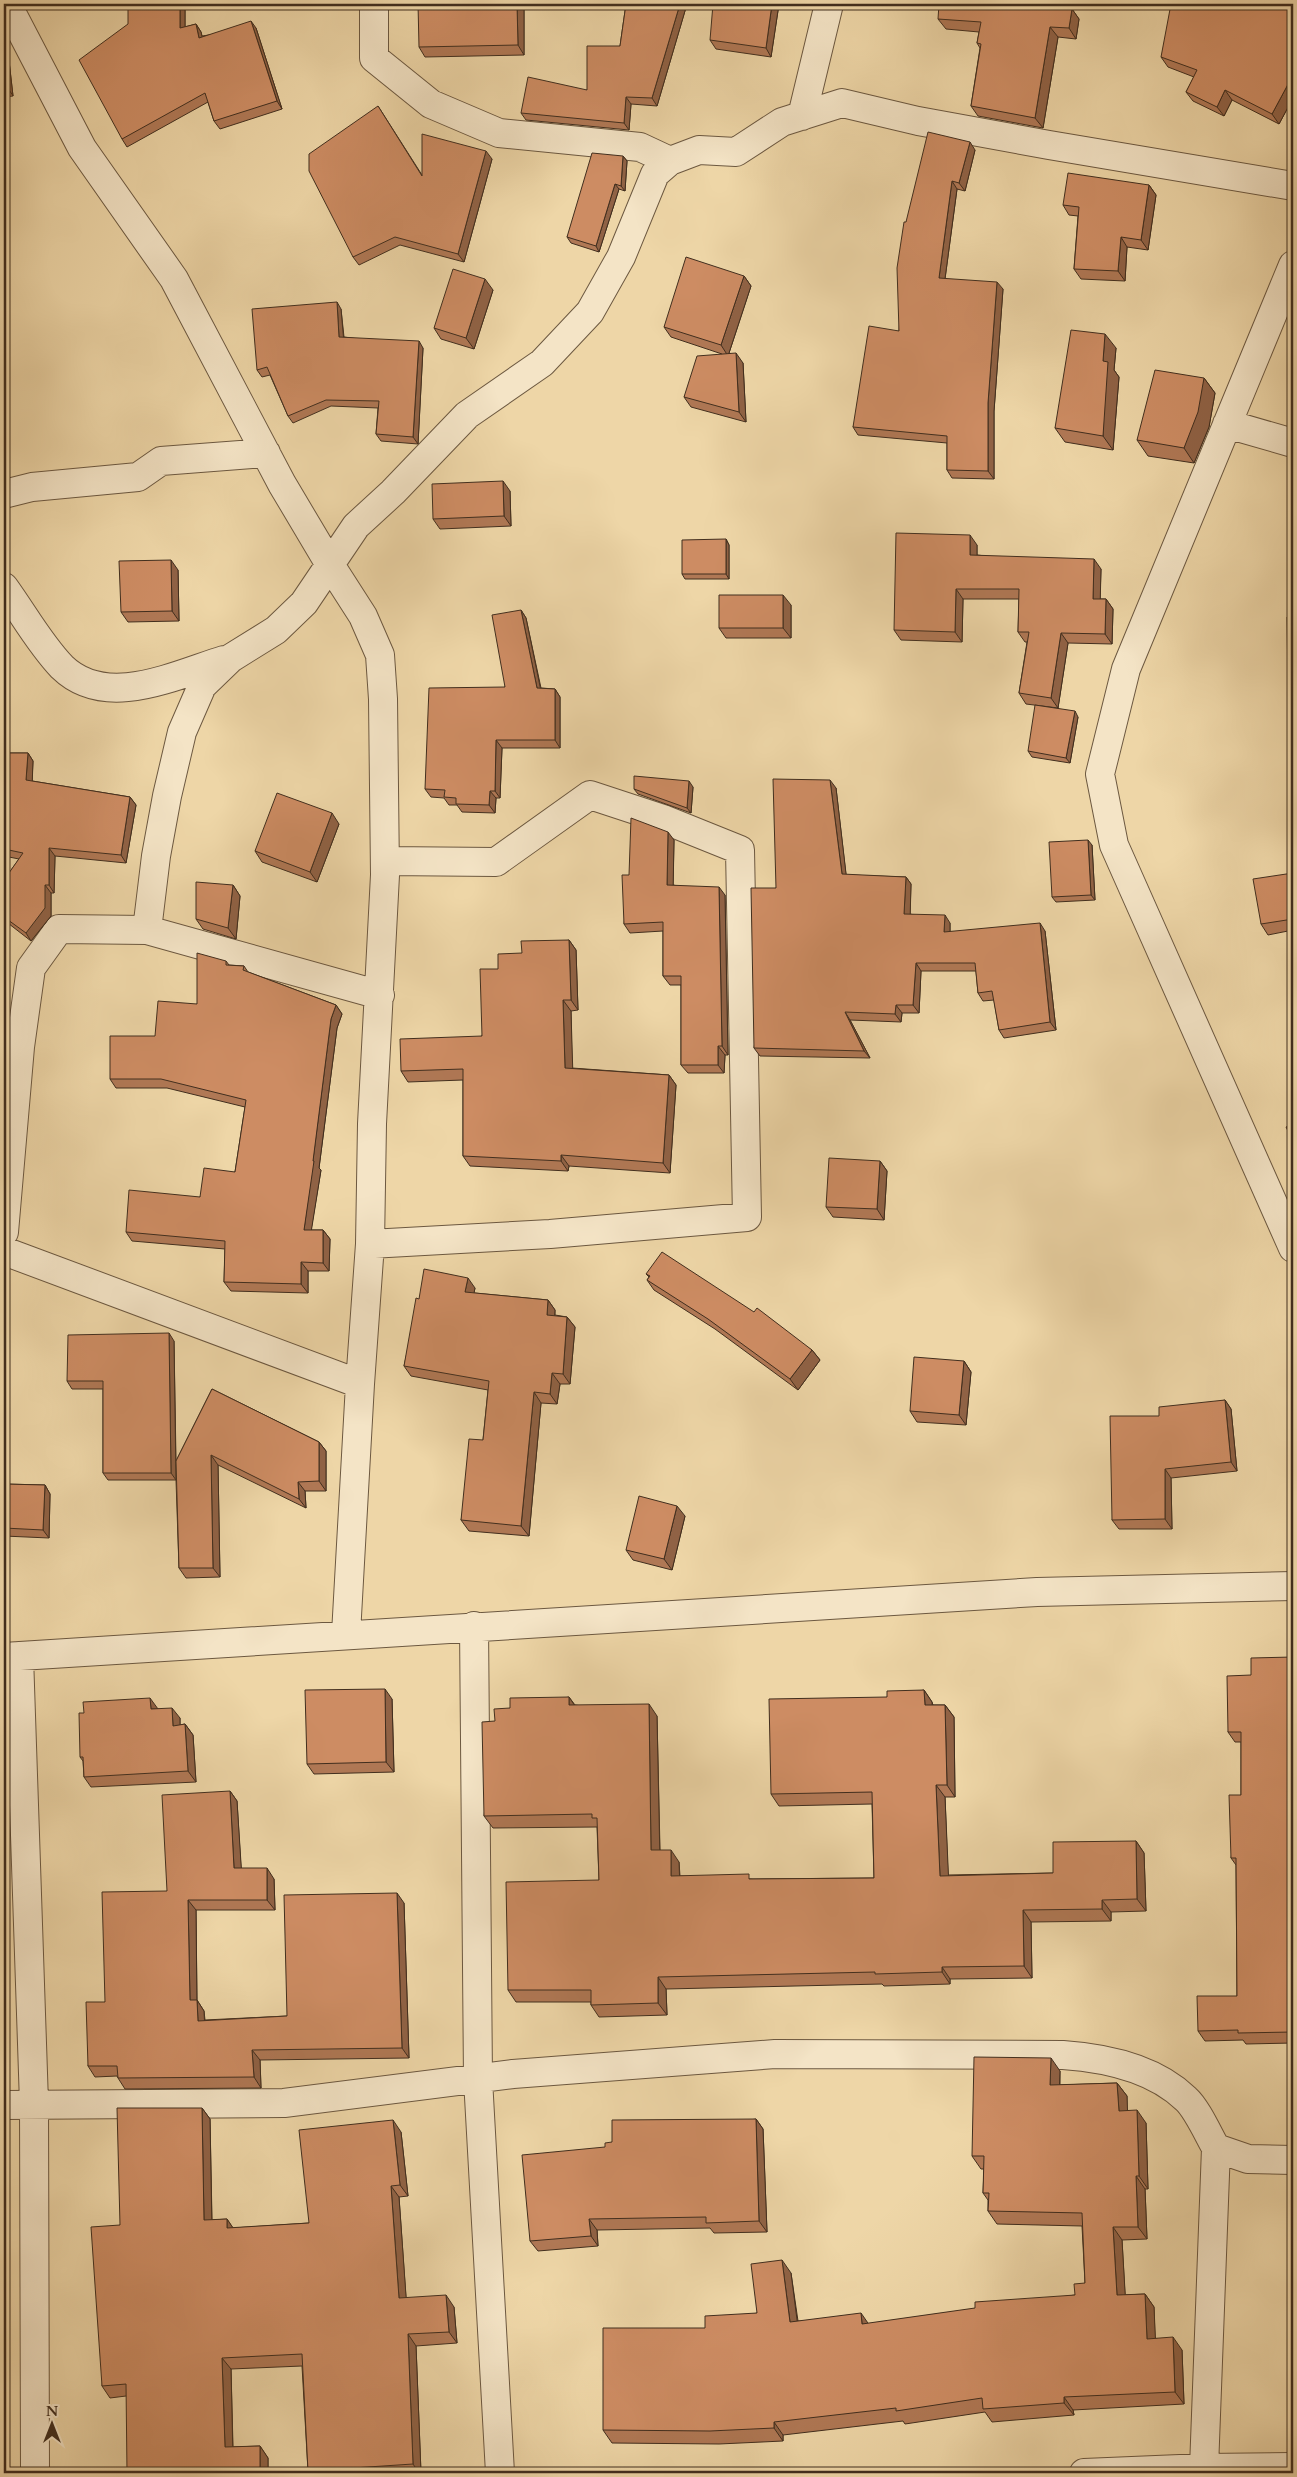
<svg xmlns="http://www.w3.org/2000/svg" width="1297" height="2477" viewBox="0 0 1297 2477" font-family="Cardo,serif">
  <style>
    .lines { fill: none; stroke-linecap: round; stroke-linejoin: round }
    .minor-casing { stroke: #6c5840; stroke-width: 30 }
    .minor { stroke: #f4e4c6; stroke-width: 28 }
    .wall { fill: #b07855; stroke: #412e1e }
    .shaded-wall { fill: #906245; stroke: #412e1e }
    .building { fill: #cd8c63; stroke: #412e1e }
  </style>
  <rect width="100%" height="100%" fill="#eed6a7"/>
  <filter id="stains"><feTurbulence type="fractalNoise" baseFrequency=".004" numOctaves="4"/><feColorMatrix values="0 0 0 0 .2 0 0 0 0 .09 0 0 0 0 .02 0 0 0 .5 -.17"/></filter>
  <radialGradient id="worn" r=".72"><stop offset=".6" stop-color="#630" stop-opacity="0"/><stop offset="1" stop-color="#630" stop-opacity=".3"/></radialGradient>
  <g class="lines">
    <defs>
      <path id="minor" d="M 7,4 L 82,148 L 174,279 L 282,484 L 329,563 L 363,616 L 380,655 L 383,699 L 385,875 L 372,1124 L 370,1244 L 360,1384
        M 374,4 L 374,58 L 431,104 L 499,133 L 640,147 L 670,161
        M 802,116 L 829,4
        M 1293,265 L 1126,669 L 1100,774 L 1114,845 L 1293,1248
        M 1227,424 L 1293,443
        M 4,494 L 32,487 L 138,477 L 161,461 L 266,453
        M 4,587 C 23,613 39,643 62,667 C 106,710 175,675 224,660
        M 147,930 L 156,856 L 167,796 L 182,732 L 202,686 L 231,658 L 276,630 L 304,603 L 356,526 L 393,492 L 467,415 L 542,363 L 590,312 L 621,257 L 655,174 L 670,161 L 699,150 L 736,152 L 782,122 L 842,103 L 918,121 L 1049,145 L 1293,186
        M 4,1232 L 20,1047 L 31,968 L 59,929 L 147,930 L 380,995
        M 370,1244 L 550,1234 L 747,1217 L 740,850 L 663,819 L 590,795 L 496,862 L 385,861
        M 4,1251 L 360,1384 L 346,1634
        M 474,1626 L 478,2079 L 500,2473
        M 19,1656 L 34,2103 L 35,2473
        M 4,1657 L 1037,1592 L 1293,1586
        M 4,2105 L 284,2103 L 513,2074 L 775,2054 L 1063,2055 C 1106,2058 1154,2068 1186,2099 C 1197,2109 1208,2134 1216,2148 L 1248,2159 L 1293,2160
        M 1204,2468 L 1216,2148
        M 1084,2473 L 1204,2468 L 1293,2467"/>
    </defs>
    <!-- minor casing -->
    <use href="#minor" class="minor-casing"/>
    <!-- minor -->
    <use href="#minor" class="minor"/>
  </g>
  <!-- wall -->
  <path class="wall" d="M 185,4 L 185,27 L 196,24 L 201,32 L 202,36 L 256,28 L 282,109 L 220,129 L 214,121 L 208,102 L 127,147 L 122,139 Z
    M 524,4 L 524,55 L 425,57 L 419,47 Z
    M 626,4 L 687,4 L 657,106 L 631,104 L 629,130 L 526,120 L 521,113 L 587,90 L 620,46 Z
    M 779,4 L 771,57 L 716,49 L 710,40 Z
    M 1293,4 L 1293,98 L 1279,124 L 1232,100 L 1224,116 L 1193,101 L 1186,92 L 1194,77 L 1168,67 L 1161,57 Z
    M 1072,9 L 1079,19 L 1076,39 L 1058,37 L 1043,128 L 978,116 L 971,106 L 980,48 L 977,43 L 979,32 L 946,29 L 938,19 Z
    M 4,45 L 8,52 L 13,96 L 4,97 Z
    M 378,106 L 422,175 L 492,159 L 464,262 L 400,245 L 359,265 L 353,257 Z
    M 975,150 L 965,191 L 957,189 L 945,279 L 1003,289 L 994,411 L 994,479 L 952,478 L 947,470 L 947,443 L 858,435 L 853,427 L 899,331 L 906,222 Z
    M 623,156 L 627,161 L 625,191 L 619,189 L 599,252 L 571,243 L 567,237 Z
    M 1149,185 L 1156,195 L 1148,250 L 1127,247 L 1125,281 L 1081,279 L 1074,269 L 1078,216 L 1069,215 L 1063,205 Z
    M 744,276 L 751,286 L 729,353 L 743,363 L 746,422 L 691,407 L 684,397 L 722,354 L 671,337 L 664,327 Z
    M 493,290 L 474,349 L 441,339 L 434,328 Z
    M 341,309 L 344,337 L 423,348 L 418,444 L 381,441 L 376,434 L 378,408 L 331,406 L 293,423 L 288,416 L 270,375 L 262,377 L 257,370 Z
    M 1116,348 L 1114,370 L 1119,377 L 1113,450 L 1065,442 L 1055,428 Z
    M 1204,378 L 1215,393 L 1209,427 L 1194,463 L 1148,456 L 1137,440 Z
    M 510,491 L 511,526 L 440,529 L 433,519 Z
    M 726,539 L 729,545 L 729,579 L 685,579 L 682,574 Z
    M 977,545 L 977,555 L 1101,569 L 1100,599 L 1106,599 L 1113,609 L 1112,644 L 1068,643 L 1058,708 L 1026,704 L 1019,693 L 1027,642 L 1025,642 L 1018,632 L 1019,599 L 963,599 L 962,642 L 901,640 L 894,630 Z
    M 178,570 L 179,621 L 128,622 L 121,612 Z
    M 791,605 L 791,638 L 726,638 L 719,628 Z
    M 521,610 L 526,618 L 541,688 L 555,689 L 560,697 L 560,748 L 502,748 L 500,798 L 496,798 L 495,813 L 462,812 L 457,805 L 449,805 L 444,798 L 431,797 L 425,789 L 505,687 Z
    M 1293,617 L 1293,692 L 1288,686 Z
    M 1078,717 L 1070,763 L 1032,757 L 1028,751 Z
    M 4,753 L 28,753 L 33,761 L 32,781 L 130,797 L 136,805 L 126,863 L 55,856 L 54,893 L 51,893 L 51,916 L 31,941 L 4,920 L 4,880 L 19,859 L 4,856 Z
    M 693,787 L 691,813 L 638,794 L 634,789 Z
    M 836,788 L 846,875 L 906,877 L 911,884 L 910,914 L 950,923 L 950,932 L 1045,931 L 1056,1030 L 1004,1038 L 999,1030 L 994,1000 L 983,1001 L 978,993 L 976,971 L 921,971 L 919,1013 L 902,1013 L 901,1022 L 850,1020 L 870,1058 L 760,1056 L 754,1048 L 776,888 Z
    M 339,824 L 317,882 L 262,862 L 255,851 Z
    M 674,840 L 673,885 L 725,895 L 728,1055 L 725,1055 L 724,1073 L 688,1073 L 681,1065 L 681,985 L 670,985 L 663,976 L 663,931 L 630,933 L 624,924 L 629,875 Z
    M 1092,845 L 1095,900 L 1056,902 L 1052,897 Z
    M 1293,873 L 1293,930 L 1268,935 L 1261,924 Z
    M 233,885 L 240,896 L 236,939 L 203,929 L 196,919 Z
    M 569,940 L 576,950 L 578,1010 L 571,1011 L 572,1068 L 669,1075 L 676,1085 L 670,1173 L 569,1166 L 568,1171 L 470,1166 L 463,1156 L 463,1080 L 408,1082 L 401,1071 L 482,1036 L 498,969 L 522,953 Z
    M 226,961 L 229,965 L 244,966 L 248,972 L 336,1005 L 342,1014 L 337,1028 L 319,1168 L 321,1170 L 311,1230 L 323,1230 L 330,1239 L 329,1271 L 308,1271 L 308,1293 L 231,1291 L 224,1282 L 225,1249 L 132,1241 L 126,1232 L 200,1197 L 235,1172 L 245,1107 L 167,1088 L 116,1088 L 110,1079 L 155,1036 L 197,1004 Z
    M 880,1161 L 887,1171 L 884,1220 L 833,1217 L 826,1207 Z
    M 646,1274 L 812,1350 L 820,1360 L 798,1390 L 715,1329 L 654,1290 L 647,1280 L 649,1277 Z
    M 475,1288 L 474,1293 L 548,1300 L 555,1310 L 555,1315 L 567,1317 L 575,1327 L 570,1384 L 560,1384 L 557,1404 L 541,1403 L 529,1536 L 469,1531 L 461,1520 L 483,1440 L 488,1390 L 411,1376 L 404,1366 L 419,1299 Z
    M 174,1341 L 176,1461 L 212,1389 L 319,1442 L 326,1451 L 326,1491 L 305,1491 L 306,1508 L 218,1465 L 220,1577 L 186,1578 L 179,1568 L 176,1480 L 108,1480 L 103,1473 L 103,1389 L 72,1389 L 67,1381 Z
    M 964,1361 L 971,1372 L 966,1425 L 917,1422 L 910,1411 Z
    M 1225,1400 L 1231,1409 L 1237,1471 L 1171,1478 L 1172,1529 L 1119,1529 L 1112,1520 L 1159,1416 Z
    M 4,1484 L 45,1485 L 50,1494 L 49,1538 L 4,1536 Z
    M 685,1516 L 672,1570 L 633,1560 L 626,1550 Z
    M 1293,1657 L 1293,2043 L 1246,2044 L 1243,2040 L 1205,2041 L 1198,2031 L 1237,1996 L 1236,1865 L 1231,1858 L 1241,1795 L 1241,1742 L 1235,1742 L 1228,1732 L 1251,1675 Z
    M 924,1690 L 932,1702 L 933,1705 L 945,1705 L 954,1717 L 955,1797 L 945,1797 L 948,1875 L 1053,1873 L 1136,1841 L 1144,1853 L 1146,1911 L 1111,1912 L 1111,1921 L 1031,1922 L 1032,1978 L 950,1979 L 950,1984 L 884,1986 L 882,1984 L 666,1989 L 667,2015 L 599,2017 L 591,2005 L 591,2002 L 516,2002 L 508,1990 L 599,1880 L 597,1827 L 493,1828 L 484,1816 L 495,1721 L 510,1708 L 569,1697 L 575,1705 L 657,1716 L 660,1850 L 679,1862 L 680,1876 L 753,1879 L 874,1878 L 872,1804 L 779,1806 L 771,1794 L 887,1697 Z
    M 392,1699 L 394,1772 L 314,1774 L 307,1764 Z
    M 158,1709 L 180,1718 L 180,1725 L 185,1724 L 193,1735 L 196,1782 L 91,1787 L 84,1777 L 83,1761 L 80,1757 Z
    M 230,1791 L 237,1801 L 241,1868 L 274,1879 L 275,1910 L 196,1910 L 197,2000 L 204,2011 L 205,2020 L 287,2016 L 404,1903 L 409,2058 L 260,2060 L 261,2088 L 125,2089 L 118,2078 L 117,2076 L 95,2077 L 88,2066 L 105,2002 L 167,1891 Z
    M 1060,2071 L 1060,2085 L 1117,2083 L 1127,2096 L 1127,2111 L 1146,2123 L 1148,2189 L 1145,2189 L 1147,2239 L 1122,2240 L 1125,2295 L 1145,2294 L 1154,2307 L 1155,2338 L 1182,2350 L 1184,2404 L 1073,2410 L 1074,2415 L 992,2422 L 985,2412 L 905,2424 L 903,2421 L 783,2435 L 783,2441 L 719,2444 L 612,2443 L 603,2430 L 705,2328 L 757,2313 L 791,2273 L 798,2321 L 868,2324 L 1075,2295 L 1085,2283 L 1082,2226 L 997,2224 L 988,2211 L 988,2200 L 983,2193 L 984,2169 L 981,2169 L 972,2156 Z
    M 202,2108 L 210,2119 L 212,2220 L 227,2219 L 233,2228 L 309,2223 L 401,2132 L 408,2196 L 399,2197 L 406,2298 L 454,2307 L 457,2343 L 416,2346 L 421,2473 L 310,2473 L 308,2471 L 302,2366 L 231,2369 L 233,2447 L 260,2446 L 268,2458 L 268,2473 L 126,2396 L 110,2398 L 102,2386 L 120,2225 Z
    M 756,2119 L 763,2129 L 767,2232 L 714,2233 L 710,2228 L 597,2230 L 598,2246 L 538,2251 L 530,2241 L 605,2147 L 612,2142 Z"/>
  <!-- shaded-wall -->
  <path class="shaded-wall" d="M 180,4 L 185,4 L 185,36 L 180,28 Z
    M 517,4 L 524,4 L 524,55 L 518,45 Z
    M 680,4 L 687,4 L 657,106 L 652,98 Z
    M 772,4 L 779,4 L 771,57 L 766,48 Z
    M 1072,9 L 1079,19 L 1076,39 L 1069,28 Z
    M 251,21 L 256,28 L 282,109 L 277,101 Z
    M 196,24 L 201,32 L 204,45 L 199,38 Z
    M 1050,27 L 1058,37 L 1043,128 L 1035,118 Z
    M 4,45 L 8,52 L 13,96 L 6,85 L 4,66 Z
    M 1293,75 L 1293,98 L 1279,124 L 1272,114 Z
    M 1225,90 L 1232,100 L 1224,116 L 1217,107 Z
    M 626,97 L 631,104 L 629,130 L 624,123 Z
    M 970,142 L 975,150 L 965,191 L 959,183 Z
    M 486,151 L 492,159 L 464,262 L 458,254 Z
    M 623,156 L 627,161 L 625,191 L 621,186 Z
    M 952,181 L 957,189 L 944,286 L 939,278 Z
    M 615,184 L 619,189 L 599,252 L 596,246 Z
    M 1149,185 L 1156,195 L 1148,250 L 1141,240 Z
    M 1121,237 L 1127,247 L 1125,281 L 1118,271 Z
    M 744,276 L 751,286 L 728,356 L 721,345 Z
    M 485,279 L 493,290 L 474,349 L 466,338 Z
    M 997,282 L 1003,289 L 994,411 L 994,479 L 988,471 L 988,403 Z
    M 337,302 L 341,309 L 344,343 L 339,337 Z
    M 1105,334 L 1116,348 L 1114,370 L 1119,377 L 1113,450 L 1103,436 L 1103,361 Z
    M 419,341 L 423,348 L 418,444 L 413,437 Z
    M 736,353 L 743,363 L 746,422 L 739,412 Z
    M 1204,378 L 1215,393 L 1209,427 L 1194,463 L 1184,448 Z
    M 503,481 L 510,491 L 511,526 L 504,516 Z
    M 970,535 L 977,545 L 977,565 L 970,555 Z
    M 726,539 L 729,545 L 729,579 L 726,574 Z
    M 1094,559 L 1101,569 L 1100,609 L 1093,599 Z
    M 171,560 L 178,570 L 179,621 L 172,611 Z
    M 956,589 L 963,599 L 962,642 L 955,632 Z
    M 783,595 L 791,605 L 791,638 L 783,628 Z
    M 1106,599 L 1113,609 L 1112,644 L 1105,634 Z
    M 521,610 L 526,618 L 542,696 L 537,688 Z
    M 1061,633 L 1068,643 L 1058,708 L 1051,698 Z
    M 555,689 L 560,697 L 560,748 L 555,740 Z
    M 1075,711 L 1078,717 L 1070,763 L 1066,758 Z
    M 496,740 L 502,748 L 500,798 L 495,791 Z
    M 28,753 L 33,761 L 32,788 L 26,780 Z
    M 830,780 L 836,788 L 847,882 L 842,874 Z
    M 689,781 L 693,787 L 691,813 L 687,808 Z
    M 490,791 L 496,798 L 495,813 L 489,805 Z
    M 130,797 L 136,805 L 126,863 L 121,855 Z
    M 332,813 L 339,824 L 317,882 L 310,872 Z
    M 668,832 L 674,840 L 673,894 L 667,885 Z
    M 1088,840 L 1092,845 L 1095,900 L 1091,895 Z
    M 49,848 L 55,856 L 54,893 L 49,885 Z
    M 906,877 L 911,884 L 910,922 L 904,914 Z
    M 45,885 L 51,893 L 51,916 L 31,941 L 26,933 Z
    M 233,885 L 240,896 L 236,939 L 228,928 Z
    M 719,887 L 725,895 L 728,1055 L 722,1046 Z
    M 945,915 L 950,923 L 950,940 L 944,932 Z
    M 1040,923 L 1045,931 L 1056,1030 L 1050,1022 Z
    M 569,940 L 576,950 L 578,1010 L 571,1000 Z
    M 916,963 L 921,971 L 919,1013 L 913,1005 Z
    M 563,1000 L 571,1011 L 573,1078 L 565,1068 Z
    M 336,1005 L 342,1014 L 337,1028 L 319,1168 L 321,1170 L 310,1239 L 304,1230 L 331,1019 Z
    M 896,1005 L 902,1013 L 901,1022 L 895,1014 Z
    M 845,1012 L 850,1020 L 870,1058 L 864,1051 Z
    M 718,1046 L 725,1055 L 724,1073 L 718,1065 Z
    M 669,1075 L 676,1085 L 670,1173 L 663,1163 Z
    M 561,1155 L 569,1166 L 568,1171 L 561,1161 Z
    M 880,1161 L 887,1171 L 884,1220 L 877,1209 Z
    M 323,1230 L 330,1239 L 329,1271 L 323,1263 Z
    M 301,1262 L 308,1271 L 308,1293 L 301,1284 Z
    M 468,1278 L 475,1288 L 472,1302 L 465,1292 Z
    M 548,1300 L 555,1310 L 554,1325 L 547,1315 Z
    M 567,1317 L 575,1327 L 570,1384 L 563,1374 Z
    M 169,1333 L 174,1341 L 176,1480 L 171,1473 Z
    M 812,1350 L 820,1360 L 798,1390 L 790,1379 Z
    M 964,1361 L 971,1372 L 966,1425 L 959,1415 Z
    M 552,1373 L 560,1384 L 557,1404 L 550,1394 Z
    M 534,1392 L 541,1403 L 529,1536 L 521,1526 Z
    M 1225,1400 L 1231,1409 L 1237,1471 L 1231,1462 Z
    M 319,1442 L 326,1451 L 326,1491 L 319,1481 Z
    M 211,1455 L 218,1465 L 220,1577 L 213,1568 Z
    M 1165,1469 L 1171,1478 L 1172,1529 L 1165,1519 Z
    M 298,1482 L 305,1491 L 306,1508 L 299,1499 Z
    M 45,1485 L 50,1494 L 49,1538 L 43,1530 Z
    M 677,1506 L 685,1516 L 672,1570 L 664,1559 Z
    M 385,1689 L 392,1699 L 394,1772 L 386,1762 Z
    M 924,1690 L 932,1702 L 933,1717 L 925,1705 Z
    M 569,1697 L 577,1709 L 569,1705 Z
    M 150,1698 L 158,1709 L 151,1709 Z
    M 649,1704 L 657,1716 L 660,1862 L 651,1850 Z
    M 945,1705 L 954,1717 L 955,1797 L 947,1785 Z
    M 172,1708 L 180,1718 L 180,1736 L 173,1726 Z
    M 185,1724 L 193,1735 L 196,1782 L 188,1771 Z
    M 936,1785 L 945,1797 L 949,1888 L 940,1876 Z
    M 230,1791 L 237,1801 L 242,1879 L 234,1868 Z
    M 1136,1841 L 1144,1853 L 1146,1911 L 1137,1899 Z
    M 671,1850 L 679,1862 L 680,1888 L 671,1876 Z
    M 267,1868 L 274,1879 L 275,1910 L 267,1900 Z
    M 397,1893 L 404,1903 L 409,2058 L 402,2048 Z
    M 188,1900 L 196,1910 L 197,2011 L 190,2000 Z
    M 1102,1900 L 1111,1912 L 1111,1921 L 1102,1909 Z
    M 1023,1910 L 1031,1922 L 1032,1978 L 1024,1966 Z
    M 942,1967 L 950,1979 L 950,1984 L 942,1972 Z
    M 658,1977 L 666,1989 L 667,2015 L 658,2003 Z
    M 197,2000 L 204,2011 L 205,2031 L 198,2021 Z
    M 252,2050 L 260,2060 L 261,2088 L 254,2077 Z
    M 1051,2058 L 1060,2071 L 1059,2098 L 1050,2085 Z
    M 1117,2083 L 1127,2096 L 1128,2124 L 1119,2111 Z
    M 202,2108 L 210,2119 L 212,2232 L 204,2220 Z
    M 1137,2110 L 1146,2123 L 1148,2189 L 1139,2176 Z
    M 756,2119 L 763,2129 L 767,2232 L 759,2221 Z
    M 393,2120 L 401,2132 L 408,2196 L 400,2185 Z
    M 1136,2176 L 1145,2189 L 1147,2239 L 1138,2227 Z
    M 391,2186 L 399,2197 L 407,2310 L 399,2298 Z
    M 227,2219 L 235,2231 L 227,2228 Z
    M 589,2219 L 597,2230 L 598,2246 L 591,2236 Z
    M 1113,2227 L 1122,2240 L 1126,2308 L 1117,2295 Z
    M 782,2260 L 791,2273 L 799,2335 L 790,2322 Z
    M 1145,2294 L 1154,2307 L 1156,2352 L 1147,2339 Z
    M 446,2295 L 454,2307 L 457,2343 L 449,2332 Z
    M 861,2313 L 870,2326 L 862,2324 Z
    M 408,2334 L 416,2346 L 421,2473 L 419,2473 L 413,2464 Z
    M 1173,2337 L 1182,2350 L 1184,2404 L 1175,2392 Z
    M 222,2358 L 231,2369 L 233,2459 L 225,2447 Z
    M 1064,2397 L 1073,2410 L 1074,2415 L 1064,2403 Z
    M 774,2422 L 783,2435 L 783,2441 L 774,2428 Z
    M 260,2446 L 268,2458 L 268,2473 L 260,2473 Z"/>
  <!-- building -->
  <path class="building" d="M 128,4 L 180,4 L 180,28 L 196,24 L 199,38 L 251,21 L 277,101 L 214,121 L 205,93 L 122,139 L 79,60 L 128,24 Z
    M 418,4 L 517,4 L 518,45 L 419,47 Z
    M 626,4 L 680,4 L 652,98 L 626,97 L 624,123 L 521,113 L 528,77 L 587,90 L 587,46 L 620,46 Z
    M 713,4 L 772,4 L 766,48 L 710,40 Z
    M 939,4 L 1049,4 L 1072,9 L 1069,28 L 1050,27 L 1035,118 L 971,106 L 981,44 L 977,43 L 981,22 L 938,19 Z
    M 1171,4 L 1293,4 L 1293,75 L 1272,114 L 1225,90 L 1217,107 L 1186,92 L 1197,70 L 1161,57 Z
    M 4,66 L 6,85 L 4,86 Z
    M 378,106 L 422,176 L 422,134 L 486,151 L 458,254 L 395,237 L 353,257 L 309,171 L 309,154 Z
    M 928,132 L 970,142 L 959,183 L 952,181 L 939,278 L 997,282 L 988,403 L 988,471 L 947,470 L 947,436 L 853,427 L 869,326 L 899,331 L 897,268 L 904,222 L 906,222 Z
    M 592,153 L 623,156 L 621,186 L 615,184 L 596,246 L 567,237 Z
    M 1068,173 L 1149,185 L 1141,240 L 1121,237 L 1118,271 L 1074,269 L 1079,207 L 1063,205 Z
    M 686,257 L 744,276 L 721,345 L 664,327 Z
    M 453,269 L 485,279 L 466,338 L 434,328 Z
    M 337,302 L 339,337 L 419,341 L 413,437 L 376,434 L 379,401 L 326,400 L 288,416 L 267,367 L 257,370 L 252,309 Z
    M 1071,330 L 1105,334 L 1103,361 L 1108,362 L 1103,436 L 1055,428 Z
    M 736,353 L 739,412 L 684,397 L 697,356 Z
    M 1155,370 L 1204,378 L 1198,412 L 1184,448 L 1137,440 Z
    M 503,481 L 504,516 L 433,519 L 432,484 Z
    M 896,533 L 970,535 L 970,555 L 1094,559 L 1093,599 L 1106,599 L 1105,634 L 1061,633 L 1051,698 L 1019,693 L 1029,632 L 1018,632 L 1019,589 L 956,589 L 955,632 L 894,630 Z
    M 726,539 L 726,574 L 682,574 L 682,540 Z
    M 171,560 L 172,611 L 121,612 L 119,561 Z
    M 719,595 L 783,595 L 783,628 L 719,628 Z
    M 521,610 L 537,688 L 555,689 L 555,740 L 496,740 L 495,791 L 490,791 L 489,805 L 456,804 L 456,798 L 444,797 L 445,790 L 425,789 L 429,688 L 505,687 L 492,615 Z
    M 1287,617 L 1293,617 L 1293,686 L 1288,686 Z
    M 1035,705 L 1075,711 L 1066,758 L 1028,751 Z
    M 4,753 L 28,753 L 26,780 L 130,797 L 121,855 L 49,848 L 49,885 L 45,885 L 45,908 L 26,933 L 4,917 L 4,880 L 23,853 L 4,849 Z
    M 634,776 L 689,781 L 687,808 L 634,789 Z
    M 773,779 L 830,780 L 842,874 L 906,877 L 904,914 L 945,915 L 944,932 L 1040,923 L 1050,1022 L 999,1030 L 992,991 L 978,993 L 975,963 L 916,963 L 913,1005 L 896,1005 L 895,1014 L 845,1012 L 864,1051 L 754,1048 L 751,888 L 776,888 Z
    M 277,793 L 332,813 L 310,872 L 255,851 Z
    M 631,818 L 668,832 L 667,885 L 719,887 L 722,1046 L 718,1046 L 718,1065 L 681,1065 L 681,976 L 663,976 L 663,922 L 624,924 L 622,875 L 629,875 Z
    M 1088,840 L 1091,895 L 1052,897 L 1049,842 Z
    M 1293,873 L 1293,919 L 1261,924 L 1253,879 Z
    M 196,882 L 233,885 L 228,928 L 196,919 Z
    M 569,940 L 571,1000 L 563,1000 L 565,1068 L 669,1075 L 663,1163 L 561,1155 L 561,1161 L 463,1156 L 463,1069 L 401,1071 L 400,1039 L 482,1036 L 480,969 L 498,969 L 498,954 L 522,953 L 521,941 Z
    M 197,953 L 226,961 L 226,965 L 244,966 L 243,970 L 336,1005 L 331,1019 L 313,1161 L 314,1161 L 304,1230 L 323,1230 L 323,1263 L 301,1262 L 301,1284 L 224,1282 L 225,1241 L 126,1232 L 129,1190 L 200,1197 L 204,1168 L 235,1172 L 246,1100 L 161,1079 L 110,1079 L 110,1036 L 155,1036 L 158,1001 L 197,1004 Z
    M 1293,1124 L 1293,1141 L 1286,1127 Z
    M 829,1158 L 880,1161 L 877,1209 L 826,1207 Z
    M 662,1252 L 754,1312 L 757,1308 L 812,1350 L 790,1379 L 708,1319 L 647,1280 L 650,1276 L 646,1274 Z
    M 424,1269 L 468,1278 L 465,1292 L 548,1300 L 547,1315 L 567,1317 L 563,1374 L 552,1373 L 550,1394 L 534,1392 L 521,1526 L 461,1520 L 469,1439 L 483,1440 L 489,1381 L 404,1366 L 416,1298 L 419,1299 Z
    M 169,1333 L 171,1473 L 103,1473 L 103,1381 L 67,1381 L 68,1335 Z
    M 914,1357 L 964,1361 L 959,1415 L 910,1411 Z
    M 212,1389 L 319,1442 L 319,1481 L 298,1482 L 299,1499 L 211,1455 L 213,1568 L 179,1568 L 176,1461 Z
    M 1225,1400 L 1231,1462 L 1165,1469 L 1165,1519 L 1112,1520 L 1110,1416 L 1159,1416 L 1159,1407 Z
    M 4,1484 L 45,1485 L 43,1530 L 4,1528 Z
    M 639,1496 L 677,1506 L 664,1559 L 626,1550 Z
    M 1293,1657 L 1293,2032 L 1238,2033 L 1238,2030 L 1198,2031 L 1197,1996 L 1237,1996 L 1236,1858 L 1231,1858 L 1229,1795 L 1241,1795 L 1241,1732 L 1228,1732 L 1227,1676 L 1251,1675 L 1251,1658 Z
    M 385,1689 L 386,1762 L 307,1764 L 305,1690 Z
    M 924,1690 L 925,1705 L 945,1705 L 947,1785 L 936,1785 L 940,1876 L 1053,1873 L 1053,1842 L 1136,1841 L 1137,1899 L 1102,1900 L 1102,1909 L 1023,1910 L 1024,1966 L 942,1967 L 942,1972 L 875,1974 L 875,1972 L 658,1977 L 658,2003 L 591,2005 L 591,1990 L 508,1990 L 506,1882 L 599,1880 L 597,1818 L 592,1818 L 592,1814 L 484,1816 L 482,1722 L 495,1721 L 494,1709 L 510,1708 L 510,1698 L 569,1697 L 569,1705 L 649,1704 L 651,1850 L 671,1850 L 671,1876 L 749,1874 L 749,1879 L 874,1878 L 872,1792 L 771,1794 L 769,1699 L 887,1697 L 887,1691 Z
    M 150,1698 L 151,1709 L 172,1708 L 173,1726 L 185,1724 L 188,1771 L 84,1777 L 83,1757 L 80,1757 L 79,1713 L 84,1713 L 83,1702 Z
    M 230,1791 L 234,1868 L 267,1868 L 267,1900 L 188,1900 L 190,2000 L 197,2000 L 198,2021 L 287,2016 L 284,1895 L 397,1893 L 402,2048 L 252,2050 L 254,2077 L 118,2078 L 117,2066 L 88,2066 L 86,2002 L 105,2002 L 102,1892 L 167,1891 L 162,1795 Z
    M 974,2057 L 1051,2058 L 1050,2085 L 1117,2083 L 1119,2111 L 1137,2110 L 1139,2176 L 1136,2176 L 1138,2227 L 1113,2227 L 1117,2295 L 1145,2294 L 1147,2339 L 1173,2337 L 1175,2392 L 1064,2397 L 1064,2403 L 983,2409 L 982,2398 L 896,2411 L 896,2408 L 774,2422 L 774,2428 L 710,2431 L 603,2430 L 603,2328 L 705,2328 L 705,2316 L 757,2313 L 751,2264 L 782,2260 L 790,2322 L 861,2313 L 862,2324 L 975,2308 L 975,2302 L 1075,2295 L 1074,2284 L 1085,2283 L 1082,2213 L 988,2211 L 989,2193 L 983,2193 L 984,2156 L 972,2156 Z
    M 117,2108 L 202,2108 L 204,2220 L 227,2219 L 227,2228 L 309,2223 L 299,2130 L 393,2120 L 400,2185 L 391,2186 L 399,2298 L 446,2295 L 449,2332 L 408,2334 L 413,2464 L 308,2471 L 302,2354 L 222,2358 L 225,2447 L 260,2446 L 260,2473 L 127,2473 L 126,2384 L 102,2386 L 91,2227 L 120,2225 Z
    M 756,2119 L 759,2221 L 706,2223 L 706,2217 L 589,2219 L 591,2236 L 530,2241 L 522,2155 L 605,2147 L 605,2143 L 612,2142 L 612,2120 Z"/>
  <!-- margin -->
  <rect width="1297" height="2477" fill="none" stroke="#eed6a7" stroke-width="20"/>
  <rect x="5" y="5" width="1287" height="2467" fill="none" stroke="#412e1e" stroke-width="2.5"/>
  <rect x="10" y="10" width="1277" height="2457" fill="none" stroke="#412e1e"/>
  <!-- north arrow -->
  <g transform="translate(52 2424)" stroke="#f4e4c6" stroke-width="4" paint-order="stroke">
  <path d="M0-4L9 19L0 12L-9 19Z" fill="#412e1e"/>
  <text y="-8" font-size="14" font-weight="bold" text-anchor="middle" fill="#412e1e">N</text>
  </g>
  <rect width="100%" height="100%" filter="url(#stains)"/>
  <rect width="100%" height="100%" fill="url(#worn)"/>
</svg>
